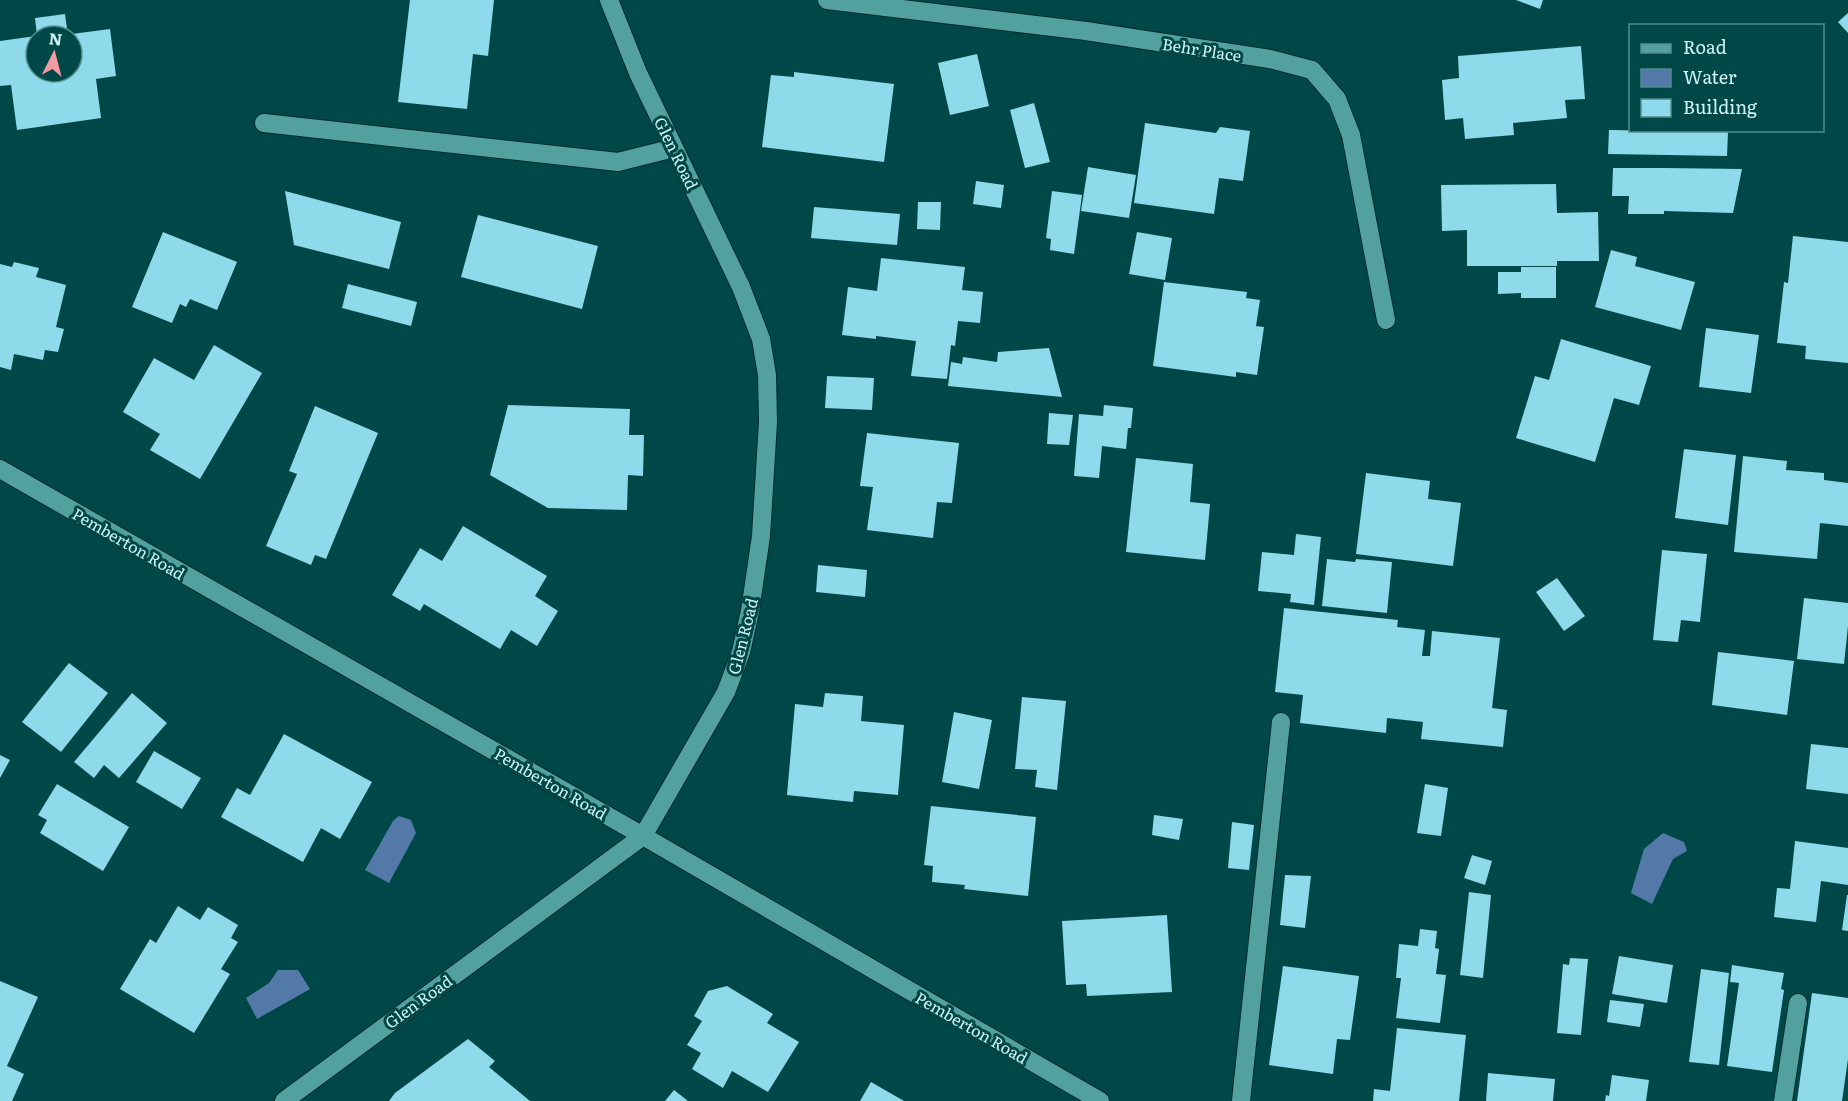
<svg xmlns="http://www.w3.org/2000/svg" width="1848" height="1101" viewBox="0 0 1848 1101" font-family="Literata,serif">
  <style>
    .water { fill: #5279a7 }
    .building { fill: #8ed9ea }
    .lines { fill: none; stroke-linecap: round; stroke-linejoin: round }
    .minor-casing { stroke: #002c2b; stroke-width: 20 }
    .minor { stroke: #52a19f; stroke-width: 18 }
    .labels { text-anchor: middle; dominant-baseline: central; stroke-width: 6; stroke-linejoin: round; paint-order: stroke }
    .street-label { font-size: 16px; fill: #cff4f3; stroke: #004848 }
  </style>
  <rect width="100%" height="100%" fill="#004848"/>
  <!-- water -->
  <path class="water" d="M 399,816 L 411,820 L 416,833 L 389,883 L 365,870 L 393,821 Z
    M 1663,833 L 1684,842 L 1687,851 L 1673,859 L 1652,904 L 1631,893 L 1644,849 Z
    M 278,970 L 298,970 L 310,989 L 257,1019 L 246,998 L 269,983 Z"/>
  <!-- building -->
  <path class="building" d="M 410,0 L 494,0 L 488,56 L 473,54 L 467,109 L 398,102 Z
    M 1516,0 L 1543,0 L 1540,9 Z
    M 1848,13 L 1848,33 L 1838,22 Z
    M 65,14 L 68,36 L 37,36 L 35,18 Z
    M 110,29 L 116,76 L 96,79 L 101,118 L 17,130 L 11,85 L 0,86 L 0,41 L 36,36 L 36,72 L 72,72 L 72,34 Z
    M 1581,46 L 1585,99 L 1565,100 L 1567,118 L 1513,123 L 1514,135 L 1465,139 L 1463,118 L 1445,120 L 1442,80 L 1459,78 L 1458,56 Z
    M 977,54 L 989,106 L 950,115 L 938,63 Z
    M 794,72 L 894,84 L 884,162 L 762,147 L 771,75 L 794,77 Z
    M 1034,103 L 1050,162 L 1025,168 L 1010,110 Z
    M 1145,123 L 1216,133 L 1220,127 L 1250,131 L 1243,181 L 1219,178 L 1214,214 L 1134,203 Z
    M 1609,130 L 1728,132 L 1727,156 L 1608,154 Z
    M 1088,167 L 1136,175 L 1129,218 L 1081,211 Z
    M 1613,168 L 1664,168 L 1742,169 L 1733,213 L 1664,211 L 1664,214 L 1628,214 L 1629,196 L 1612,196 Z
    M 976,181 L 1004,185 L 1001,208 L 973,204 Z
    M 1556,184 L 1557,213 L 1598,212 L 1599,261 L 1557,261 L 1557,266 L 1467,266 L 1467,230 L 1442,231 L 1441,185 Z
    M 285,191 L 401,222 L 389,269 L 294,245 Z
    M 1052,191 L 1082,195 L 1074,254 L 1050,250 L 1051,239 L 1046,238 Z
    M 918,202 L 941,202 L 940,230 L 917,229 Z
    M 814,207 L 900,214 L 897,245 L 811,238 Z
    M 478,215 L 598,246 L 582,309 L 461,277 Z
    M 163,232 L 237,262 L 217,310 L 190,299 L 186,307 L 180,304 L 172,323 L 132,307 Z
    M 1137,232 L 1172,238 L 1165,280 L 1129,274 Z
    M 1793,236 L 1848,242 L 1848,363 L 1805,359 L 1806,346 L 1777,343 L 1784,282 L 1788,283 Z
    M 1611,250 L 1637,257 L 1635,266 L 1695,282 L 1681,330 L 1595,307 Z
    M 881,258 L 965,267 L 962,290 L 983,292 L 980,323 L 958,321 L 955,346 L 951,345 L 947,379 L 911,376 L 916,341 L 876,336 L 876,339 L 842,335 L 848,287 L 877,291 Z
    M 14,262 L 39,268 L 36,277 L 66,285 L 56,327 L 64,329 L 58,352 L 45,350 L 43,360 L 14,354 L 11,370 L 0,367 L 0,264 L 12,267 Z
    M 1521,267 L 1556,267 L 1556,298 L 1521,298 L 1521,293 L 1498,294 L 1498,272 L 1521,272 Z
    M 1164,282 L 1247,292 L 1246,298 L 1260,300 L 1256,326 L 1264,327 L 1257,375 L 1236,372 L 1236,377 L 1153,366 Z
    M 348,284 L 417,302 L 411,326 L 342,308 Z
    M 1706,328 L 1759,335 L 1751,393 L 1699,387 Z
    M 1561,339 L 1651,366 L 1639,405 L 1614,398 L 1595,462 L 1516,438 L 1535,376 L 1549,380 Z
    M 214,345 L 262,373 L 200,479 L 150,450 L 160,434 L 123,412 L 154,358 L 194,380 Z
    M 1049,348 L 1062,397 L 948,386 L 951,362 L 962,364 L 963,357 L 997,362 L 998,352 Z
    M 827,376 L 874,378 L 872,410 L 825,408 Z
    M 508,405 L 630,409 L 629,435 L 644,435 L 643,476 L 628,475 L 627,510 L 548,508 L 490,475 Z
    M 1104,405 L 1133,408 L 1131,428 L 1128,428 L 1126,449 L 1102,446 L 1099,478 L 1074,476 L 1079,414 L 1103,416 Z
    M 315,406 L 378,433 L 326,559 L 315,555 L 311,565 L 266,546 L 297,474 L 289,471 Z
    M 1049,413 L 1073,415 L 1069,445 L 1047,444 Z
    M 867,433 L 959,443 L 952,503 L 937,502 L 933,538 L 867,530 L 873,487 L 860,486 Z
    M 1684,449 L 1736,455 L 1728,525 L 1675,518 Z
    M 1743,456 L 1787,461 L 1786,470 L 1824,473 L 1824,480 L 1848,483 L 1848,526 L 1820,523 L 1817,559 L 1734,552 Z
    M 1136,458 L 1193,464 L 1190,502 L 1210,504 L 1205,560 L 1126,552 Z
    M 1366,473 L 1430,481 L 1428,499 L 1461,503 L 1453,566 L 1356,554 Z
    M 463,526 L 547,576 L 535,596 L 558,611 L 537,646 L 511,630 L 500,649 L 424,604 L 420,611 L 392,595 L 420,548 L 442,561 Z
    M 1296,534 L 1321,537 L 1314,605 L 1290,602 L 1291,594 L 1258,591 L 1262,552 L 1294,555 Z
    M 1662,550 L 1707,554 L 1700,622 L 1681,620 L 1678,642 L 1653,640 Z
    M 1327,559 L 1355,562 L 1356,559 L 1392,562 L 1387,613 L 1322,606 Z
    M 818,565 L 867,570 L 865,597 L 816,592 Z
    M 1557,578 L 1585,616 L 1564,631 L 1536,592 Z
    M 1804,598 L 1848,603 L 1848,626 L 1844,664 L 1797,659 Z
    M 1284,608 L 1398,620 L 1397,627 L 1425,630 L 1422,656 L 1430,656 L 1432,631 L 1500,638 L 1492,708 L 1507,710 L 1503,747 L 1421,739 L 1423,722 L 1387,718 L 1386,733 L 1300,723 L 1303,695 L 1275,692 Z
    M 1718,652 L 1794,661 L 1787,715 L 1712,705 Z
    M 69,663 L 108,693 L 61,752 L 22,722 Z
    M 132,693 L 167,723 L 119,778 L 104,765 L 94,778 L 74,762 Z
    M 825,693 L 863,696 L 861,721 L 904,725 L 898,795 L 854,791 L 853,802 L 787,795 L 795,704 L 823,707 Z
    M 1022,697 L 1066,701 L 1057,790 L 1035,787 L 1037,770 L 1015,769 Z
    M 954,712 L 992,720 L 979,789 L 942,782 Z
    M 284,734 L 372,782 L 340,839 L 321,828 L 303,862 L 221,817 L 237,788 L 250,795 Z
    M 1811,744 L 1848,748 L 1848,794 L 1806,789 Z
    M 154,751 L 201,778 L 182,809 L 136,782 Z
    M 0,755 L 10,760 L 0,778 Z
    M 57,784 L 129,827 L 103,871 L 40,833 L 47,820 L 38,815 Z
    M 1425,784 L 1448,788 L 1441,836 L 1417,833 Z
    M 931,806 L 1036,817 L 1028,896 L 964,889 L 965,885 L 932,882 L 933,866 L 924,865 Z
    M 1154,815 L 1183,819 L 1179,840 L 1152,835 Z
    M 1232,822 L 1254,825 L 1249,870 L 1228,868 Z
    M 1795,841 L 1848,848 L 1848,885 L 1821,881 L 1816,922 L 1774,917 L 1777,888 L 1790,889 Z
    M 1472,855 L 1492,861 L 1485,885 L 1464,878 Z
    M 1285,875 L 1311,876 L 1305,928 L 1280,925 Z
    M 1469,892 L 1491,895 L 1483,978 L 1460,975 Z
    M 1847,895 L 1848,895 L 1848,931 L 1842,930 Z
    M 178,906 L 200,920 L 208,907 L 238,925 L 231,938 L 238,942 L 221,969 L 230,974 L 194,1033 L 120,989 L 150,939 L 156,943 Z
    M 1167,915 L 1172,992 L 1087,996 L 1086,984 L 1066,985 L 1062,921 Z
    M 1420,929 L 1437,931 L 1435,948 L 1439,949 L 1436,974 L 1446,975 L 1440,1023 L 1396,1018 L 1401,978 L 1396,978 L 1399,944 L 1418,946 Z
    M 1619,956 L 1673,965 L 1667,1003 L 1612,994 Z
    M 1570,958 L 1588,959 L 1581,1035 L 1557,1033 L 1563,964 L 1569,965 Z
    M 1732,965 L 1784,973 L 1781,989 L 1784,990 L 1772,1072 L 1727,1066 L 1739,983 L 1730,982 Z
    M 1283,966 L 1359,976 L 1350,1040 L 1337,1039 L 1333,1074 L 1269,1065 Z
    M 1701,969 L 1729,973 L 1719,1065 L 1689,1062 Z
    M 0,981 L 38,997 L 7,1066 L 24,1074 L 12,1101 L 0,1101 Z
    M 727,986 L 773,1014 L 767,1023 L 799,1042 L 768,1092 L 732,1071 L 723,1088 L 692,1069 L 701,1053 L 687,1045 L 702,1021 L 694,1016 L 708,991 Z
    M 1812,993 L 1848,998 L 1848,1059 L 1842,1101 L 1797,1101 Z
    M 1610,1000 L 1644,1004 L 1640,1027 L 1607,1022 Z
    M 1397,1028 L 1466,1035 L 1459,1101 L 1373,1101 L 1374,1089 L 1390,1091 Z
    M 468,1039 L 495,1061 L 489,1067 L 530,1101 L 389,1101 L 395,1093 Z
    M 1488,1073 L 1555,1079 L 1553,1101 L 1486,1101 Z
    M 1612,1075 L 1649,1080 L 1646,1101 L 1605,1101 L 1606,1095 L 1609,1096 Z
    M 871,1082 L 904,1101 L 860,1101 Z
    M 674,1090 L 688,1101 L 665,1101 Z"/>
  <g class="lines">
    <defs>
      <path id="minor" d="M 827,0 L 1086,31 L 1270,59 L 1312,70 L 1337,99 L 1351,135 L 1386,320
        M 264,123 L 618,162 L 674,148
        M 0,469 L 643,836 L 1100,1101
        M 284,1101 L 643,836 L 726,692 L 741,652 L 750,611 L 761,536 L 768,422 L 767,375 L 761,339 L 741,287 L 638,73 L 609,0
        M 1241,1101 L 1281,722
        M 1783,1101 L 1798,1003"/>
    </defs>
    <!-- minor casing -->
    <use href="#minor" class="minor-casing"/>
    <!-- minor -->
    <use href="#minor" class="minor"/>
  </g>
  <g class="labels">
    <!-- street labels -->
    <g class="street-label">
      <text transform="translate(1202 49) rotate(9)">Behr Place</text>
      <text transform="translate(677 153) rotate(64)">Glen Road</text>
      <text transform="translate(129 543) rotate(30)">Pemberton Road</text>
      <text transform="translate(742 636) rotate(-76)">Glen Road</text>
      <text transform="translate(551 783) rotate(30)">Pemberton Road</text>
      <text transform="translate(418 1001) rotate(-36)">Glen Road</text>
      <text transform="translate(972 1027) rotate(30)">Pemberton Road</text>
    </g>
  </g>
  <!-- legend -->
  <rect x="1629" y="24" width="195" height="108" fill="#004848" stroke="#538d8c" stroke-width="1.5"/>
  <rect x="1641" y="44" width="30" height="9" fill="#52a19f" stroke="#538d8c" stroke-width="1.5"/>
  <text x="1683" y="54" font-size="18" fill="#cff4f3">Road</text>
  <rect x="1641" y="69" width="30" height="18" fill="#5279a7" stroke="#538d8c" stroke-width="1.5"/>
  <text x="1683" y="84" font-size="18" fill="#cff4f3">Water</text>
  <rect x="1641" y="99" width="30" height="18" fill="#8ed9ea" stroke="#538d8c" stroke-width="1.5"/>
  <text x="1683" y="114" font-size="18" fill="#cff4f3">Building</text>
  <!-- north arrow -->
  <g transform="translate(54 54) rotate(6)"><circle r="28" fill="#004848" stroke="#538d8c" stroke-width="1.5"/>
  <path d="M0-4.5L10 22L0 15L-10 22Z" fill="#f49aa3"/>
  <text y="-9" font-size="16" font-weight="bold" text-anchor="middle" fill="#cff4f3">N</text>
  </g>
</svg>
